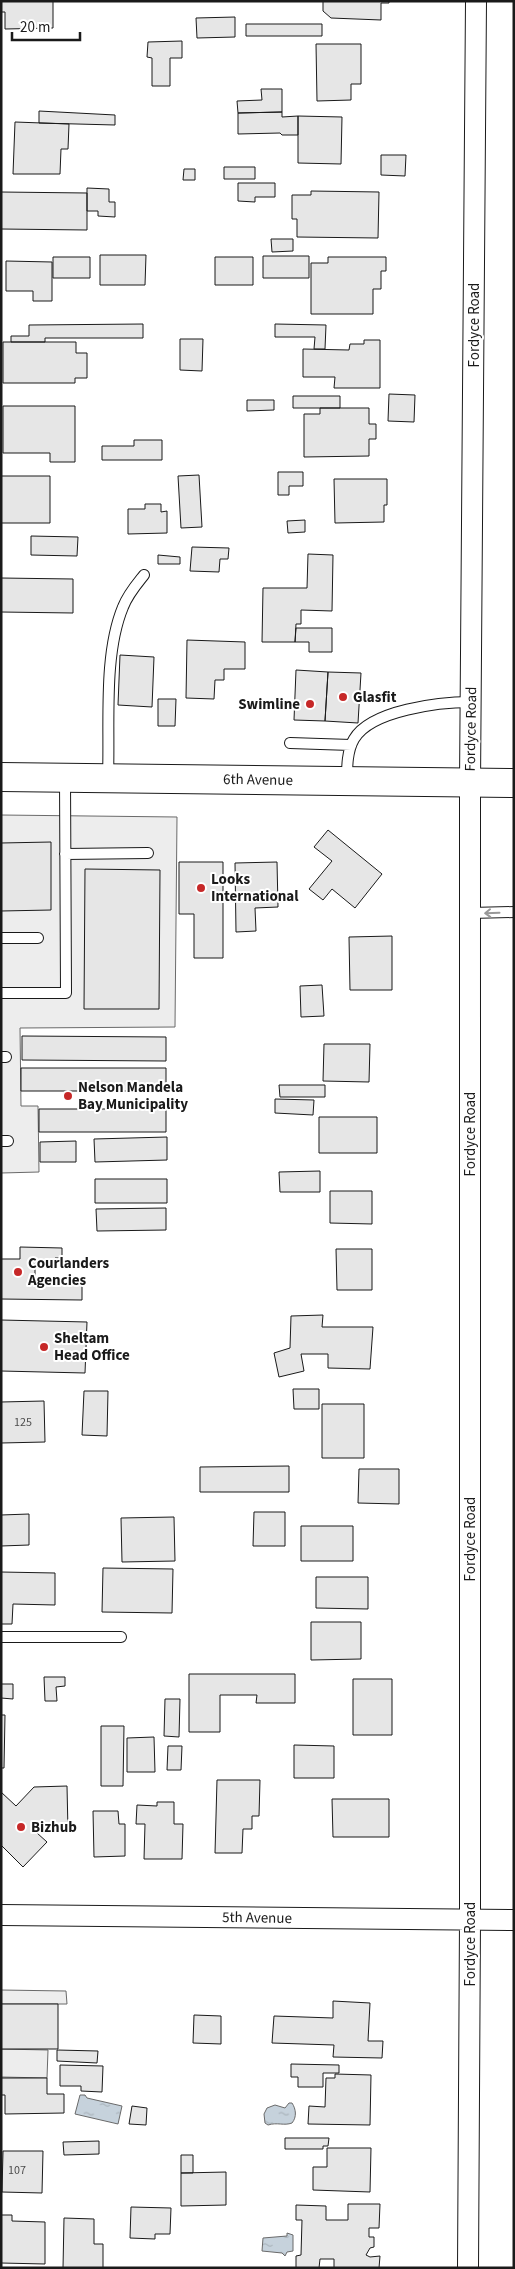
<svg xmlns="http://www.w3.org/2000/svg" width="515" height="2269" viewBox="0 0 515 2269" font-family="'Source Sans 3',sans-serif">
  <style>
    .parking { fill: #ededed; stroke: #6a6a6a }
    .water { fill: url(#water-ripples); stroke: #6a6a6a }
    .building { fill: #e6e6e6; stroke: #1a1a1a }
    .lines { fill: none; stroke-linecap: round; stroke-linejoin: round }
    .lane-casing { stroke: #1a1a1a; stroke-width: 12 }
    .street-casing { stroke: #1a1a1a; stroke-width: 22 }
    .secondary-casing { stroke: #1a1a1a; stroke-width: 30 }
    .lane { stroke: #fff; stroke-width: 10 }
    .street { stroke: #fff; stroke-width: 20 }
    .secondary { stroke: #fff; stroke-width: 28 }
    .oneway { stroke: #989898 }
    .poi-dot { fill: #c62828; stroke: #fff; stroke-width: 2 }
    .labels { text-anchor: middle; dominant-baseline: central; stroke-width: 4; stroke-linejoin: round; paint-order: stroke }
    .number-label { font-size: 12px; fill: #4d4d4d }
    .street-label { font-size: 15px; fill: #1a1a1a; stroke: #fff }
    .poi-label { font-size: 15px; font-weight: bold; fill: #1a1a1a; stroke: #fff; text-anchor: start }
  </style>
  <defs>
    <pattern id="water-ripples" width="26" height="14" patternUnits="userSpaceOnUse" patternTransform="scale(1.25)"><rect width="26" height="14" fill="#c6d2dc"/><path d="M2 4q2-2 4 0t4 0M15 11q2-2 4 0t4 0" fill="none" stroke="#aab4bc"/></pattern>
  </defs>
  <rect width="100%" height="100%" fill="#fff"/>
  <!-- parking -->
  <path class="parking" d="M 1,815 L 177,817 L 175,1027 L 20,1028 L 21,1106 L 38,1106 L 39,1172 L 1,1173 Z
    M 1,1990 L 66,1991 L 67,2004 L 1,2004 Z
    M 1,2049 L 48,2050 L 47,2078 L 1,2077 Z"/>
  <!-- water -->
  <path class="water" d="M 80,2095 L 85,2095 L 87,2098 L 122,2106 L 118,2124 L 75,2114 Z
    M 289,2103 L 292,2103 C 296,2109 297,2117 292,2123 C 284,2126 277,2122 268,2125 L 265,2123 L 264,2114 L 267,2108 L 275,2105 L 285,2108 Z
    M 287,2233 L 293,2235 L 293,2251 L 287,2252 L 285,2256 L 282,2253 L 262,2251 L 263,2238 L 287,2236 Z"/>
  <!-- building -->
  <path class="building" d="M 1,1 L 53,1 L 53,28 L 5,29 L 5,12 L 1,12 Z
    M 323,1 L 389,1 L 389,3 L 381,3 L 381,20 L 331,18 L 323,11 Z
    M 235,17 L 235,37 L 197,38 L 196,18 Z
    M 246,24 L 322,24 L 322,36 L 246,36 Z
    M 182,41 L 182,58 L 170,58 L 170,86 L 152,86 L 152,58 L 147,57 L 148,42 Z
    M 316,44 L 361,44 L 361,84 L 351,84 L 351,100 L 317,101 Z
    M 261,89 L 282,89 L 282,112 L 238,113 L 237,101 L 262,100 Z
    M 39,111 L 115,115 L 115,125 L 39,123 Z
    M 282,112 L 282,117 L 298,116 L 298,135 L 282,135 L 280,133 L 238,134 L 238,113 Z
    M 298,116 L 342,117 L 341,164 L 298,163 Z
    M 15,122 L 69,124 L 68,149 L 61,149 L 60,174 L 13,174 Z
    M 381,155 L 406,155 L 405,176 L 381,175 Z
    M 224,167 L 255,167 L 255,179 L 224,179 Z
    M 184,169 L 195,169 L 195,180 L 183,180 Z
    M 238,183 L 275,183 L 275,197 L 255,197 L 255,202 L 238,201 Z
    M 87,188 L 109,189 L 109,202 L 115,202 L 115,217 L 98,216 L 98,211 L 87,211 Z
    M 311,191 L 379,192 L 378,238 L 297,237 L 297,219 L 292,219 L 292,195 L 311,195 Z
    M 1,192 L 87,193 L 87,230 L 1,229 Z
    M 271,239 L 293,239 L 293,251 L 272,252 Z
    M 100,255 L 146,255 L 145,285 L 100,285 Z
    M 263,256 L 309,256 L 309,278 L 263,278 Z
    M 53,257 L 90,257 L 90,278 L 53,278 Z
    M 215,257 L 253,257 L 253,285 L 215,285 Z
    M 328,257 L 386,257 L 386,271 L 381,271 L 381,289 L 373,289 L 373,314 L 311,314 L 311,263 L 328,263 Z
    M 6,261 L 52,262 L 52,301 L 33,301 L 33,291 L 6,291 Z
    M 143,324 L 143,338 L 45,338 L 45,342 L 11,342 L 11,336 L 29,336 L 29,325 Z
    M 275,324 L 326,325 L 325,349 L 314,349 L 315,337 L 275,337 Z
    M 180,339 L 203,339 L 202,371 L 180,370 Z
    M 364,340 L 380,340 L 380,388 L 334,388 L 335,377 L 303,377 L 303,349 L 349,350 L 350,344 L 364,344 Z
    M 3,342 L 76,342 L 76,353 L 87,353 L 87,378 L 75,378 L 75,383 L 3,383 Z
    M 389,394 L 415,395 L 414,422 L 388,421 Z
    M 293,396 L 340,396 L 340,408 L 293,408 Z
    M 247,400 L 274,400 L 274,410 L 247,411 Z
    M 3,406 L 75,406 L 75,462 L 50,462 L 50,453 L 3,453 Z
    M 320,408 L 369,408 L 369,424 L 376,424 L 376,439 L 369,439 L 369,456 L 304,457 L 304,414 L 320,414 Z
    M 134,440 L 162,440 L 162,460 L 102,460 L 102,446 L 134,446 Z
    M 278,472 L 303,472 L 303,486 L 289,486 L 289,495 L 278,495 Z
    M 199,475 L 202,527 L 181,528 L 178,476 Z
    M 1,476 L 50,476 L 50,523 L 1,523 Z
    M 334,479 L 387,479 L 387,505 L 384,505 L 384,522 L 335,523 Z
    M 145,504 L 161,504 L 161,512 L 167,511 L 167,533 L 128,534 L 128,509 L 145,509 Z
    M 305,520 L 305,532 L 288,533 L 287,521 Z
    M 31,536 L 78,537 L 77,556 L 31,555 Z
    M 192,547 L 229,548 L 228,559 L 220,559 L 219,572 L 190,571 Z
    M 308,554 L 333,555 L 332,611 L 301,610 L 301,624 L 296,624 L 295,642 L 262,642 L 263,588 L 307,588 Z
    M 158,555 L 180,557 L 180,564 L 158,564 Z
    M 1,578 L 73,579 L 73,613 L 1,612 Z
    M 296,628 L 332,628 L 332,652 L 309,652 L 309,642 L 295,642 Z
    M 187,640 L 245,642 L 245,669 L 224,669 L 224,680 L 215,680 L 214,699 L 186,698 Z
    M 120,655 L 154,657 L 152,707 L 118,705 Z
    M 296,670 L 328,672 L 325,721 L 294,720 Z
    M 328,672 L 361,673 L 358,723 L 325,721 Z
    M 158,699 L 176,699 L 175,726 L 158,726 Z
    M 328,830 L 382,874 L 355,908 L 332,889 L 323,900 L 309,889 L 332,861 L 314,847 Z
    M 51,842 L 51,910 L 1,911 L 1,843 Z
    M 179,862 L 223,862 L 223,958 L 194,958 L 194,914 L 179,914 Z
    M 277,862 L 278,907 L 255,908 L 256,931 L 236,932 L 235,863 Z
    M 85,869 L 160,870 L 159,1009 L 84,1009 Z
    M 392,936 L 392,990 L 350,990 L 349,937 Z
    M 322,985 L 324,1016 L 301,1017 L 300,986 Z
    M 22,1036 L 166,1037 L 166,1061 L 22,1060 Z
    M 324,1044 L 370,1044 L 369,1082 L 323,1081 Z
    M 21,1068 L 166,1068 L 166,1091 L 21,1091 Z
    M 279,1085 L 325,1085 L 325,1097 L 280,1097 Z
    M 275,1099 L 314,1100 L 313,1115 L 275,1113 Z
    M 39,1109 L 166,1109 L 166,1132 L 39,1132 Z
    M 319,1117 L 377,1117 L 377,1153 L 319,1153 Z
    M 167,1137 L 167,1160 L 95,1162 L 94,1139 Z
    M 76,1141 L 76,1162 L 40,1162 L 40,1142 Z
    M 320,1171 L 320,1192 L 280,1192 L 279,1172 Z
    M 95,1179 L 167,1179 L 167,1203 L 95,1203 Z
    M 330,1191 L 372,1191 L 372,1224 L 330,1223 Z
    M 166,1208 L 166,1230 L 97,1231 L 96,1209 Z
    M 20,1247 L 62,1248 L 62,1258 L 55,1258 L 55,1264 L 35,1263 L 35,1281 L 82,1281 L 82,1300 L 1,1299 L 1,1259 L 20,1259 Z
    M 336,1249 L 372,1249 L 372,1290 L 337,1290 Z
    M 323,1315 L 322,1327 L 373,1327 L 370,1369 L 328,1368 L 328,1354 L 301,1354 L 304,1371 L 279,1377 L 274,1353 L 290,1348 L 291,1316 Z
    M 1,1320 L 87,1322 L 85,1373 L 1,1371 Z
    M 293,1389 L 319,1389 L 319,1409 L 294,1409 Z
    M 84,1391 L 108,1391 L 107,1436 L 82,1435 Z
    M 44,1401 L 45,1442 L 1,1443 L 1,1402 Z
    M 322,1404 L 364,1404 L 364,1458 L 322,1458 Z
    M 289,1466 L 289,1492 L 200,1492 L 200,1467 Z
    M 359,1469 L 399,1469 L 399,1504 L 358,1503 Z
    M 254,1512 L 285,1512 L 285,1546 L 253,1546 Z
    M 29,1514 L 29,1545 L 1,1546 L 1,1515 Z
    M 174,1517 L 175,1561 L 122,1562 L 121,1518 Z
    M 301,1526 L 353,1526 L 353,1561 L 301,1561 Z
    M 103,1568 L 173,1569 L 172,1613 L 102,1612 Z
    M 1,1572 L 55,1573 L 55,1605 L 13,1604 L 12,1624 L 1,1624 Z
    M 316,1577 L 368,1577 L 368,1609 L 316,1608 Z
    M 311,1622 L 361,1622 L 361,1659 L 311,1660 Z
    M 189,1674 L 295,1674 L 295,1703 L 256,1703 L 257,1695 L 220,1695 L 220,1732 L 189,1732 Z
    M 44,1677 L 65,1677 L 65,1686 L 56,1687 L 57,1701 L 45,1701 Z
    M 353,1679 L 392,1679 L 392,1735 L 353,1735 Z
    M 1,1684 L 13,1684 L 13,1699 L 1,1698 Z
    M 165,1699 L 180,1699 L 179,1737 L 164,1736 Z
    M 1,1715 L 5,1715 L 4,1768 L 1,1768 Z
    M 101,1726 L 124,1726 L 123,1786 L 101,1786 Z
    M 154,1737 L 155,1772 L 127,1772 L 127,1738 Z
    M 294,1745 L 334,1746 L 334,1778 L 294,1778 Z
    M 168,1746 L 182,1746 L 181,1770 L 167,1770 Z
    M 217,1780 L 260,1780 L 259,1816 L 252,1816 L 252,1829 L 243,1829 L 242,1853 L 215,1853 Z
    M 67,1786 L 68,1831 L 56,1830 L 56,1825 L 44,1824 L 37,1833 L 47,1842 L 23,1867 L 1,1845 L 1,1792 L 16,1806 L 34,1787 Z
    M 332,1799 L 389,1799 L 389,1837 L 333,1837 Z
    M 157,1802 L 174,1802 L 174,1824 L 183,1824 L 182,1859 L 144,1859 L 145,1824 L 136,1824 L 137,1805 L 157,1806 Z
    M 93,1811 L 118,1811 L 119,1824 L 125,1824 L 125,1856 L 94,1857 Z
    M 333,2001 L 370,2003 L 368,2041 L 383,2041 L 382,2058 L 333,2057 L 334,2045 L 272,2043 L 274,2016 L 333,2018 Z
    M 1,2004 L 58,2004 L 58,2049 L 1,2049 Z
    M 194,2015 L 221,2016 L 221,2044 L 193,2043 Z
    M 57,2050 L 98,2051 L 97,2063 L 57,2061 Z
    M 291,2064 L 339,2065 L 339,2073 L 323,2073 L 323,2087 L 298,2087 L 298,2077 L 291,2077 Z
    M 60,2065 L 103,2066 L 102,2092 L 81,2091 L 81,2086 L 60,2086 Z
    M 335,2074 L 371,2075 L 370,2125 L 308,2124 L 309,2106 L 325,2107 L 326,2078 L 335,2078 Z
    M 1,2078 L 47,2078 L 47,2094 L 64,2094 L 64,2113 L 5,2114 L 5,2095 L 1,2095 Z
    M 132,2106 L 147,2108 L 146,2125 L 129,2124 Z
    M 285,2138 L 329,2138 L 328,2146 L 323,2146 L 323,2149 L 285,2149 Z
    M 99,2141 L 99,2154 L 64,2155 L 63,2142 Z
    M 327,2148 L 371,2148 L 370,2192 L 313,2190 L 313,2167 L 327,2167 Z
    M 3,2151 L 43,2151 L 42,2193 L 2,2192 Z
    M 181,2155 L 193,2155 L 193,2173 L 181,2173 Z
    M 226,2172 L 226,2205 L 181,2206 L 181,2173 Z
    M 348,2204 L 380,2204 L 379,2228 L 369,2228 L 369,2237 L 374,2237 L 374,2247 L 370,2248 L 366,2255 L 370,2257 L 380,2256 L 379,2268 L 334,2268 L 334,2259 L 320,2259 L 319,2268 L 296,2268 L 296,2256 L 301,2255 L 302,2220 L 296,2220 L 296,2205 L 326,2206 L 326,2220 L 348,2220 Z
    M 131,2207 L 171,2208 L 170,2234 L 155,2234 L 155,2239 L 130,2238 Z
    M 1,2215 L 12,2215 L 12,2221 L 45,2222 L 45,2264 L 1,2263 Z
    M 64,2218 L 94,2219 L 94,2244 L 103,2244 L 103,2268 L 63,2268 Z"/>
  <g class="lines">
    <defs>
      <path id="lane" d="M 290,743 L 351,745
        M 108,777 C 110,725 103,655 123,607 C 128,594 136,585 144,575
        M 347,780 C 347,767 347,751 354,739 C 371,710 440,702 471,702
        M 65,854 L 148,853
        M 470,913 L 514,912
        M 1,938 L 38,938
        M 1,993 L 66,993 L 65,779
        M 1,1057 L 6,1057
        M 1,1141 L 8,1141
        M 1,1637 L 121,1637"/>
      <path id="street" d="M 1,1915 L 514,1920
        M 468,2268 L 470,1920 L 470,784 L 476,1"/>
      <path id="secondary" d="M 1,777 L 514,783"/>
    </defs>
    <!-- lane casing -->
    <use href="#lane" class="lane-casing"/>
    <!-- street casing -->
    <use href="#street" class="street-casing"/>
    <!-- secondary casing -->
    <use href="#secondary" class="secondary-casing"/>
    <!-- lane -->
    <use href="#lane" class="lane"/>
    <!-- street -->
    <use href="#street" class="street"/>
    <!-- secondary -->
    <use href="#secondary" class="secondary"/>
  </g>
  <!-- one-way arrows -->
  <defs><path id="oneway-shaft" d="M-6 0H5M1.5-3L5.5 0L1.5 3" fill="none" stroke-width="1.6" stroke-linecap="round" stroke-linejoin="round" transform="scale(1.25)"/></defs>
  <use class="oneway" href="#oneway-shaft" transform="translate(492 913) rotate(178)"/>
  <!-- markers -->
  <g class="poi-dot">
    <circle cx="343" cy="697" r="5"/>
    <circle cx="310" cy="704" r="5"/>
    <circle cx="201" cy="888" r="5"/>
    <circle cx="68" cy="1096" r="5"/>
    <circle cx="18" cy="1272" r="5"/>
    <circle cx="44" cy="1347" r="5"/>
    <circle cx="21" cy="1827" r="5"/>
  </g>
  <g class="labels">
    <!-- number labels -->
    <g class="number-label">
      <text x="23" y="1422">125</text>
      <text x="17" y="2170">107</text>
    </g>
    <!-- street labels -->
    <g class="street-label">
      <text transform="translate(474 325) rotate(-90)">Fordyce Road</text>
      <text transform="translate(471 729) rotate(-89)">Fordyce Road</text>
      <text transform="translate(258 780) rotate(1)">6th Avenue</text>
      <text transform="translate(470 1134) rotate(-90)">Fordyce Road</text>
      <text transform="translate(470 1539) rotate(-90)">Fordyce Road</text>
      <text transform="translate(257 1918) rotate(1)">5th Avenue</text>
      <text transform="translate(470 1944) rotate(-90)">Fordyce Road</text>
    </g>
    <!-- poi labels -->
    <g class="poi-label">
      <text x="353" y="697">Glasfit</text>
      <text x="300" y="704" text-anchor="end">Swimline</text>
      <text x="211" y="879">Looks<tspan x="211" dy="17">International</tspan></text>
      <text x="78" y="1087">Nelson Mandela<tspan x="78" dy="17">Bay Municipality</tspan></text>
      <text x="28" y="1263">Courlanders<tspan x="28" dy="17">Agencies</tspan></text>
      <text x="54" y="1338">Sheltam<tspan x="54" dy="17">Head Office</tspan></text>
      <text x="31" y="1827">Bizhub</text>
    </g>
  </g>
  <!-- border -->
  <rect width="515" height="2269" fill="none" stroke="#1a1a1a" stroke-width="5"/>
  <!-- scale -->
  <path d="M12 32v8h68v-8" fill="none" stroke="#1a1a1a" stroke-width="2.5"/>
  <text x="20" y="32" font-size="15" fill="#1a1a1a" stroke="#ffffff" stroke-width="4" paint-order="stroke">20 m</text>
</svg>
